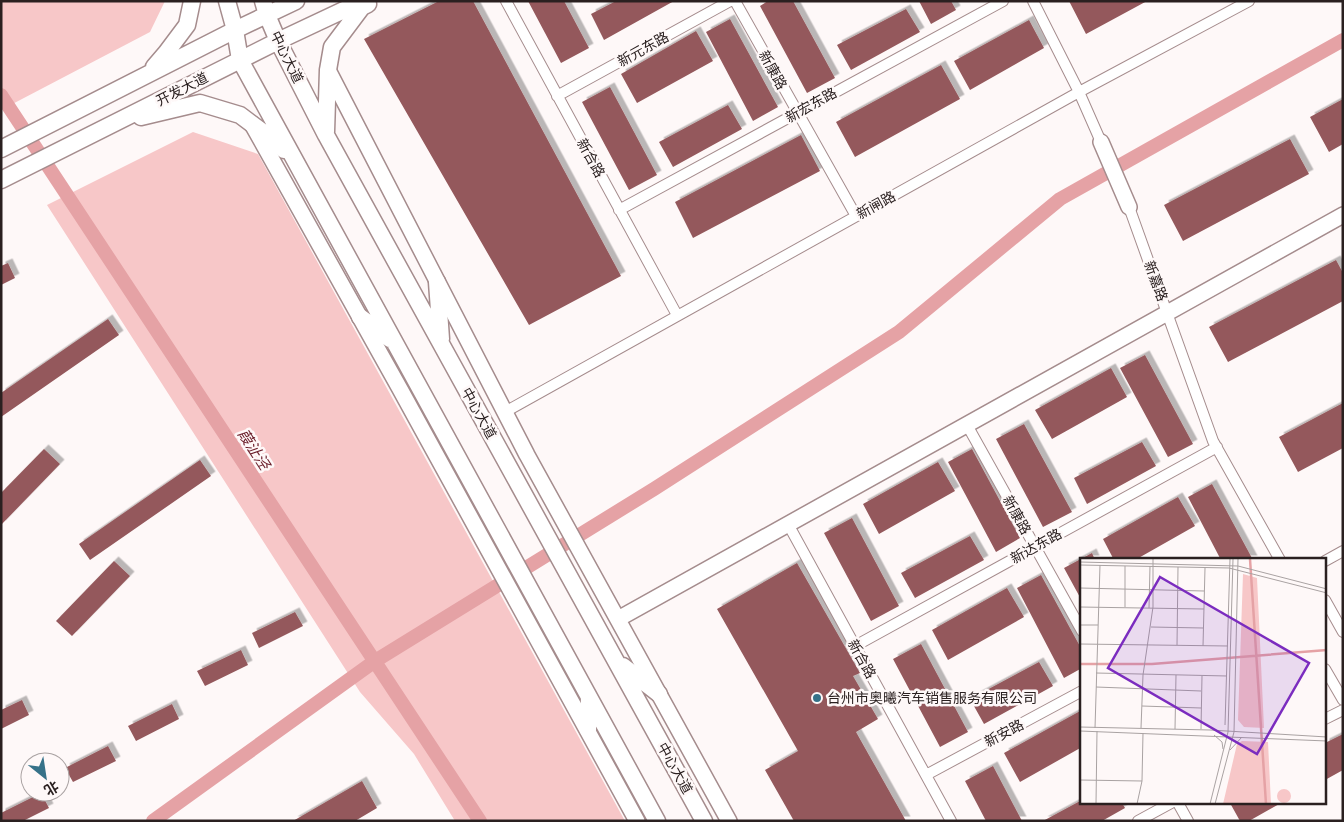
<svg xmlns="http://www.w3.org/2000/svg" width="1344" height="822" viewBox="0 0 1344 822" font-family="Montserrat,'Noto Sans SC',sans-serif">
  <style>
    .green { fill: #f7c7c8 }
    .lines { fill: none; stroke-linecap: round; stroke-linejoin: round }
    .canal { stroke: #e5a2a5; stroke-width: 14 }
    .building { fill: #94585b; filter: url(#shadow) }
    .street-casing { stroke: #a58c8d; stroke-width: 12 }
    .secondary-casing { stroke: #a58c8d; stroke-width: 18 }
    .primary-casing { stroke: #a58c8d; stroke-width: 19 }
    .street { stroke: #fff; stroke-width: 10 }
    .secondary { stroke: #fff; stroke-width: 15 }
    .primary { stroke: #fff; stroke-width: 16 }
    .poi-dot { fill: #367289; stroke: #fef8f8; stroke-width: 2 }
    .labels { text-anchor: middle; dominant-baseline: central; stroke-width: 5; stroke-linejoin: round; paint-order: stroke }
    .street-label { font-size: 14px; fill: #2a2020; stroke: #fef8f8 }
    .poi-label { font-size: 14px; fill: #2a2020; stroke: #fef8f8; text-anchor: start }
    .water-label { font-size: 15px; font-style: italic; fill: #691b27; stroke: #fef8f8 }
    .inset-river { fill: none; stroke: #e5a2a5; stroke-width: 2.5 }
    .inset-road { fill: none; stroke: #a9a2a2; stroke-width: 1 }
    .view { fill: #7b2cbf; fill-opacity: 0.15; stroke: #7b2cbf; stroke-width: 2.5 }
    .inset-edge { fill: none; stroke: #2a2020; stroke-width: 2.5 }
  </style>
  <defs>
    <filter id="shadow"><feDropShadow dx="4.5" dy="-4.5" stdDeviation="0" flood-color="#0004"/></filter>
  </defs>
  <rect width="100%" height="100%" fill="#fef8f8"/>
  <!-- green -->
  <path class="green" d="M 1,1 L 165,1 L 150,32 L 1,110 Z
    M 193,132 L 258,154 L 625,821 L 455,821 L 414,754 L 360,692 L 47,205 Z"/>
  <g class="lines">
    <!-- canal -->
    <path class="canal" d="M 1,95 L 480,821
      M 153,821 L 375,661 L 654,489 L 899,332 L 1060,199 L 1343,40"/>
  </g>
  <!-- building -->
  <path class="building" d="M 439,1 L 473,1 L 621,276 L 529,325 L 364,39 Z
    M 528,1 L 564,1 L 589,48 L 561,63 Z
    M 616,1 L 674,1 L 604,40 L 591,14 Z
    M 768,1 L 793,1 L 835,78 L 807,93 L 760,6 Z
    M 919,1 L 951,1 L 956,10 L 931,24 Z
    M 1069,1 L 1147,1 L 1086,34 Z
    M 906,9 L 920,32 L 851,70 L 837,45 Z
    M 730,19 L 778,107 L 753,121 L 706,32 Z
    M 1029,20 L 1044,48 L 970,90 L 954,61 Z
    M 696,31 L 713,61 L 637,103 L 621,74 Z
    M 941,65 L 960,99 L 855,157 L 836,122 Z
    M 610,87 L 657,175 L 629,190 L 582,102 Z
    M 1343,99 L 1343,144 L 1329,152 L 1310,117 Z
    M 728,105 L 742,129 L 673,167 L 659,142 Z
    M 801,135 L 820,171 L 693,238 L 675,202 Z
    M 1290,139 L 1309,174 L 1183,241 L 1164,205 Z
    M 1336,260 L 1343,273 L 1343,301 L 1228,362 L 1209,327 Z
    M 8,263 L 15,278 L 1,285 L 1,266 Z
    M 108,319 L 119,335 L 1,417 L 1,393 Z
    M 1145,355 L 1193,444 L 1168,457 L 1120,368 Z
    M 1111,368 L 1127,397 L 1052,439 L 1035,410 Z
    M 1343,403 L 1343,448 L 1298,472 L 1279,437 Z
    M 1024,424 L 1072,512 L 1043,527 L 996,439 Z
    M 1142,442 L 1156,466 L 1087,504 L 1074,478 Z
    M 44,449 L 60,464 L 1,525 L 1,493 Z
    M 972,449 L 1020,538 L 996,552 L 948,462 Z
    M 200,460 L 211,476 L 90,560 L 79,544 Z
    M 938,462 L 955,491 L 879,534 L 863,504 Z
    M 1212,484 L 1253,560 L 1221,560 L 1188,497 Z
    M 1178,497 L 1195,526 L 1135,560 L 1114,560 L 1103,539 Z
    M 852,518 L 899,606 L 871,621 L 824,533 Z
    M 970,536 L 984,560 L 915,598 L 901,573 Z
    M 1092,553 L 1095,560 L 1082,560 L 1082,601 L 1064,568 Z
    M 114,561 L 130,576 L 72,636 L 56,621 Z
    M 797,563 L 860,673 L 853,676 L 878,719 L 856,732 L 906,821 L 794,821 L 765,770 L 798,751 L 717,609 Z
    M 1041,575 L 1082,650 L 1082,668 L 1064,678 L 1017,588 Z
    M 1007,588 L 1024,617 L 948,660 L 932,630 Z
    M 295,612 L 303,626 L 259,648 L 252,633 Z
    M 921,644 L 968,732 L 940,747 L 893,659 Z
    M 241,650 L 248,665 L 205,686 L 197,671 Z
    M 1039,662 L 1053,686 L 984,724 L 970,699 Z
    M 22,700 L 29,715 L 1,729 L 1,710 Z
    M 172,704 L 179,719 L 136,741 L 128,726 Z
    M 1082,710 L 1082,747 L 1020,782 L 1004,753 Z
    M 1343,734 L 1343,770 L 1325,780 L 1325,743 Z
    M 108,746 L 116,761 L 73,782 L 65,768 Z
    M 993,766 L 1022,821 L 986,821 L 965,781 Z
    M 362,781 L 377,808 L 355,821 L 293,821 Z
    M 41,793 L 49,808 L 23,821 L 1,821 L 1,813 Z
    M 1082,800 L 1082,803 L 1122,803 L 1125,808 L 1102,821 L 1043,821 Z
    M 1230,803 L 1281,803 L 1249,821 L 1240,821 Z"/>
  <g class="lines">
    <defs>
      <path id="street" d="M 506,1 L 677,315
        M 735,1 L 856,216
        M 1033,1 L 1079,92 L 1101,142
        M 557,96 L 730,1
        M 1129,207 L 1213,441 L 1280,560
        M 619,210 L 1003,1
        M 505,412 L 1079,92 L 1249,1
        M 967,425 L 1082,631
        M 788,524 L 951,821
        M 1325,561 L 1343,551
        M 1325,600 L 1343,632
        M 855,646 L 1217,447
        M 1325,669 L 1343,700
        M 1325,719 L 1343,710
        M 926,775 L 1082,691
        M 1178,803 L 1188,821
        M 1138,821 L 1171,803"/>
      <path id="secondary" d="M 328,70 L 527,455 L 729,821
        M 252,124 L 400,389 L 637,821
        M 1101,142 L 1129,207
        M 618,619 L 1343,215"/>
      <path id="primary" d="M 227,1 L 235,30 L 240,60 L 657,821
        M 263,1 L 267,15 L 278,41 L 326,135 L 704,821
        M 154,67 L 166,53 L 187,25 L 192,1
        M 141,117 L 200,103 L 240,115 L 272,139 L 284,150
        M 326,132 L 328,70 L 332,47 L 362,7 L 368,4
        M 1,149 L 235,30 L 296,1
        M 1,180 L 278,41 L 363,1
        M 437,282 L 441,339
        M 360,317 L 390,339
        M 623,666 L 659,694
        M 588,730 L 589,697"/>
    </defs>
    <!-- street casing -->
    <use href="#street" class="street-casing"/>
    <!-- secondary casing -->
    <use href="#secondary" class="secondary-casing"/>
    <!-- primary casing -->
    <use href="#primary" class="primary-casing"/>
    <!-- street -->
    <use href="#street" class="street"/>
    <!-- secondary -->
    <use href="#secondary" class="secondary"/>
    <!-- primary -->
    <use href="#primary" class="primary"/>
  </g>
  <!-- markers -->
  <circle class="poi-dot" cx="817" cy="698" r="5"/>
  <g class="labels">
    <!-- street labels -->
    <g class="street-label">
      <text transform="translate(643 49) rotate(-29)">新元东路</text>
      <text transform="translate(287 57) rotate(64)">中心大道</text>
      <text transform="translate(773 70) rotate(61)">新康路</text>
      <text transform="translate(182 89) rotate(-27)">开发大道</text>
      <text transform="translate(811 105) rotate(-29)">新宏东路</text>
      <text transform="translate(591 158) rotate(61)">新合路</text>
      <text transform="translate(876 205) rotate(-29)">新闸路</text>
      <text transform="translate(1156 281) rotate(70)">新嘉路</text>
      <text transform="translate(479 413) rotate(61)">中心大道</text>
      <text transform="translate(1017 515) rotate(61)">新康路</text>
      <text transform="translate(1036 546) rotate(-29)">新达东路</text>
      <text transform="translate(862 659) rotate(61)">新合路</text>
      <text transform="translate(1004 733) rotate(-28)">新安路</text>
      <text transform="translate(675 768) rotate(61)">中心大道</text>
    </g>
    <!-- poi labels -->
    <g class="poi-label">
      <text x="827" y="698">台州市奥曦汽车销售服务有限公司</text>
    </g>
    <!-- water labels -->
    <g class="water-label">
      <text transform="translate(254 449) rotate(57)">葭沚泾</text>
    </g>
  </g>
  <!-- overview -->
  <g transform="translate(1080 558)">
    <rect width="246" height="246" fill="#fef8f8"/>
    <path d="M 163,16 L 177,20 L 184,170 L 164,169 L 158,162 ZM 162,183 L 188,184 L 191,246 L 143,246 L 157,186 ZM197 238a7 7 0 1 1 14 0a7 7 0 1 1-14 0Z" fill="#f7c7c8"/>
    <path class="inset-river" d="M 170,1 L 186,246M 0,106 L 72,106 L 247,92"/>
    <path class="inset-road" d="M 0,4 L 158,8 L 247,31M 0,7 L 149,10 L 247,35M 0,30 L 124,33M 0,49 L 124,51M 45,49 L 45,8M 69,50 L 70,8M 0,67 L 18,67M 71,69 L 123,70M 0,86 L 148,88M 97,87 L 98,9M 123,88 L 125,10M 16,115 L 147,118M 16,129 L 121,133M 62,148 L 121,150M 145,167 L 150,1M 0,169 L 130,172 L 247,179M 15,170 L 20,7M 61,170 L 63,117 L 73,49 L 73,1M 95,171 L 96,117M 121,171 L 122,118M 0,173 L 247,183M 134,177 L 142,184 L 143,191M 150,192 L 162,179M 0,222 L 62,223M 16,246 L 17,173M 57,246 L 62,223 L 63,175M 130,246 L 148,174 L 153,1M 135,246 L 154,174 L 158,1"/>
    <path class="view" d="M 80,19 L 229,105 L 177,196 L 28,110 Z"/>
    <rect width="246" height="246" class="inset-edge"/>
  </g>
  <!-- border -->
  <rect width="1344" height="822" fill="none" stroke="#2a2020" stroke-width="5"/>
  <!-- north arrow -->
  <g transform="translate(45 777) rotate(150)"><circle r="24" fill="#fef8f8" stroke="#a9a2a2"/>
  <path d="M0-4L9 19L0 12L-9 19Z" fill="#367289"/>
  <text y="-8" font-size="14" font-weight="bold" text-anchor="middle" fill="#2a2020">北</text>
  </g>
</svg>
